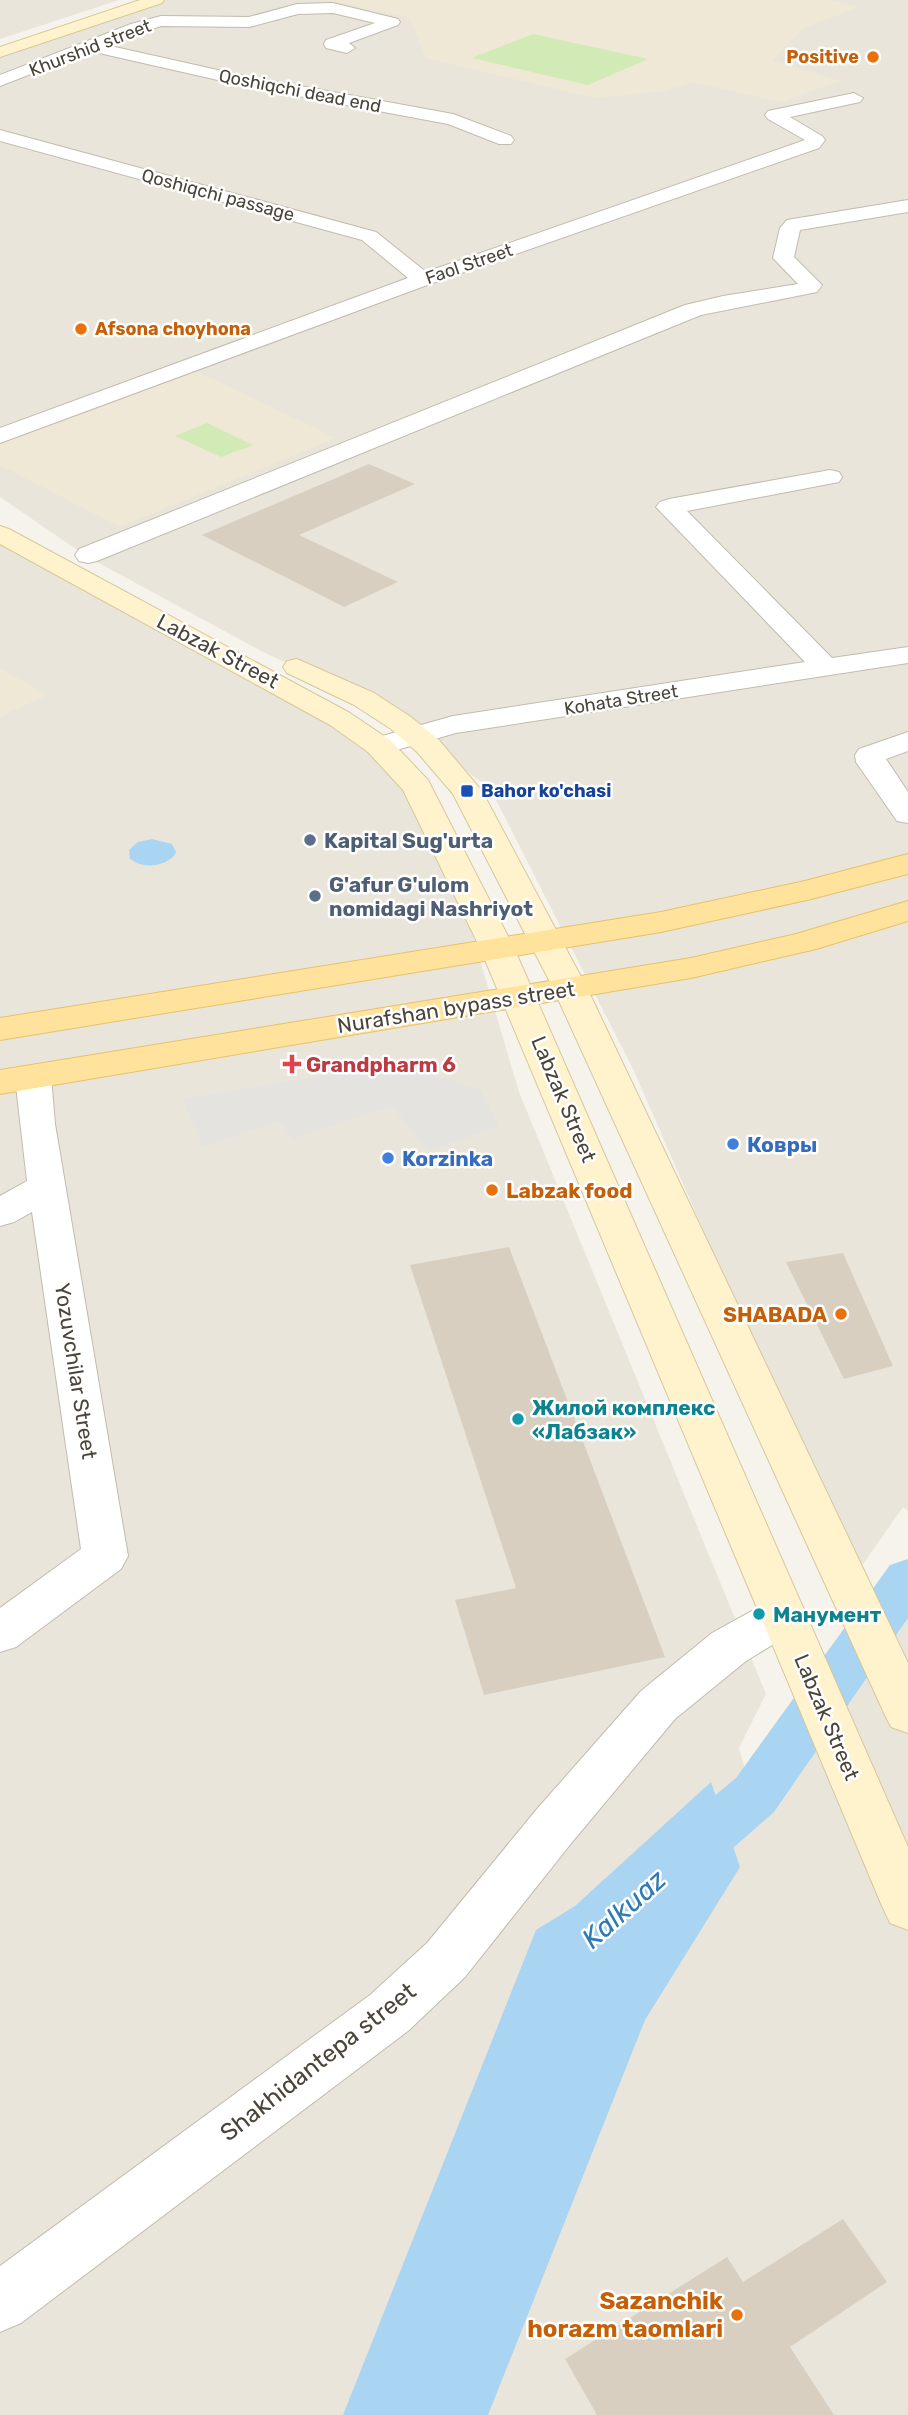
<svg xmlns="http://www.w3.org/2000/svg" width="908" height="2415" viewBox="0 0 908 2415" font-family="Rubik,sans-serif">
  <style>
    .residential { fill: #eae5da }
    .education { fill: #efe8d6 }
    .green { fill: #d2eab5 }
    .parking { fill: #e5e3e0 }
    .water { fill: #a9d4f2 }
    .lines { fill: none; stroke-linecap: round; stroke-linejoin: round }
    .canal { fill: #a9d4f2; fill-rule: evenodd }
    .building { fill: #d8cfc1 }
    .minor-casing { stroke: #c2bbae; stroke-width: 2 }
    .secondary-casing { stroke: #d6c79b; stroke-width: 2 }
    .primary-casing { stroke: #e6c16a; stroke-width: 2 }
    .minor { fill: #fff; fill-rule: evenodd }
    .secondary { fill: #fff3cd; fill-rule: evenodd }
    .primary { fill: #ffe39c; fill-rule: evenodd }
    .food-dot { fill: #e8710a; stroke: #fff; stroke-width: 2.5 }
    .transit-dot { fill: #1a4fb4; stroke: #fff; stroke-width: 2.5 }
    .service-dot { fill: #5c6f8a; stroke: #fff; stroke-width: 2.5 }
    .health-dot { fill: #e0444e; stroke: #fff; stroke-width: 2.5 }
    .shop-dot { fill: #3f7fe0; stroke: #fff; stroke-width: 2.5 }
    .culture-dot { fill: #0f9aa8; stroke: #fff; stroke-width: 2.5 }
    .labels { text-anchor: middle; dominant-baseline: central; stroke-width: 5; stroke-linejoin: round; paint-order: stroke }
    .far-street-label { font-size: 18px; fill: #4b4439; stroke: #fff }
    .far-food-label { font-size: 18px; font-weight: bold; fill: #c56008; stroke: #fff; text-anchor: end }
    .far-transit-label { font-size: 18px; font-weight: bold; fill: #164399; stroke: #fff; text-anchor: start }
    .street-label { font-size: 21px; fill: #4b4439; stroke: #fff }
    .service-label { font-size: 21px; font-weight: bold; fill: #4e5e75; stroke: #fff; text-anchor: start }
    .health-label { font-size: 21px; font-weight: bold; fill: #be3a42; stroke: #fff; text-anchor: start }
    .shop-label { font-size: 21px; font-weight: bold; fill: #366cbe; stroke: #fff; text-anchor: start }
    .food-label { font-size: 21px; font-weight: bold; fill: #c56008; stroke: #fff; text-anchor: start }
    .culture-label { font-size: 21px; font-weight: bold; fill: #0d838f; stroke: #fff; text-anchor: start }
    .near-street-label { font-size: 24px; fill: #4b4439; stroke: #fff }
    .near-food-label { font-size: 24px; font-weight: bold; fill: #c56008; stroke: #fff; text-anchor: end }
    .near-water-label { font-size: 28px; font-style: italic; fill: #2e7ab2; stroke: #fff }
  </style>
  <rect width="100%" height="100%" fill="#f6f3ec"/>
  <!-- residential -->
  <path class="residential" d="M 0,0 L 119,0 L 0,39 Z
    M 156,0 L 908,0 L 908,1511 L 903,1507 L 854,1577 L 634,1071 L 490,788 L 364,699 L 263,652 L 86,556 L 0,497 L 0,52 Z
    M 0,530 L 354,727 L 446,845 L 519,1092 L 766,1694 L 739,1748 L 752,1794 L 730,1816 L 755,1795 L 908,1579 L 908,2415 L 0,2415 Z"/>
  <!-- education -->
  <path class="education" d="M 329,0 L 829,0 L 859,7 L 804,28 L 772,60 L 841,81 L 781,102 L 693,82 L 665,91 L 594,98 L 426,58 L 410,18 Z
    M 194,370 L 336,438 L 120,527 L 0,465 L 0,442 Z
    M 0,668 L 47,695 L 0,717 Z"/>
  <!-- green -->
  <path class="green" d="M 533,34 L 648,59 L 588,85 L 472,58 Z
    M 207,423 L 253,445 L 221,457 L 175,436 Z"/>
  <!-- parking -->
  <path class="parking" d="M 399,1063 L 480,1090 L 499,1126 L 428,1151 L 392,1106 L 293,1139 L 280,1121 L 203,1147 L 182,1099 Z"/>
  <!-- water -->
  <path class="water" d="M 152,839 L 172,844 L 176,852 L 174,856 C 162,867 144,869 130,859 L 129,850 L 138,842 Z
    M 711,1782 L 740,1867 L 645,2020 L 488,2415 L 343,2415 L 536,1930 L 575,1906 Z"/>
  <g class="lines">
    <!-- canal -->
    <path class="canal" d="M 908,1559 L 908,1618 L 774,1812 L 701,1876 L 681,1883 L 661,1876 L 653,1858 L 661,1840 L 736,1778 L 890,1565 Z"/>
  </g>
  <!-- building -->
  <path class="building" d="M 369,464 L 415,484 L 299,535 L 398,582 L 344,607 L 202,535 Z
    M 509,1247 L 665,1657 L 484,1695 L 455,1600 L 516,1588 L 410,1265 Z
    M 843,1253 L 893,1366 L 844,1379 L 786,1262 Z
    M 843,2219 L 887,2282 L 790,2347 L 834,2415 L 597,2415 L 565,2359 L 727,2257 L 743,2282 Z"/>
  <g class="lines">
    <defs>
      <path id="minor" d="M 333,3 L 398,19 L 400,22 L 398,25 L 349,43 L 355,48 L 347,53 L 326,48 L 324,44 L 326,40 L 375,23 L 333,13 L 298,14 L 249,27 L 161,26 L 106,45 L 240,75 L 453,114 L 511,136 L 514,140 L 511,144 L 499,144 L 448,124 L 240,85 L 90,51 L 0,86 L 0,75 L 131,24 L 161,16 L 249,17 L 297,4 Z
        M 854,93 L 863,98 L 860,102 L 790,117 L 822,136 L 825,140 L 819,148 L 430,284 L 0,443 L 0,428 L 408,278 L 362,240 L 0,141 L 0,130 L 376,232 L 426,272 L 805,140 L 768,119 L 765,115 L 768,111 Z
        M 908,200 L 908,212 L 800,230 L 794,257 L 822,285 L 817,292 L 701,315 L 97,561 L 88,563 L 79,561 L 75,555 L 79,549 L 685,305 L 723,296 L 798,284 L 773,258 L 780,228 L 787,220 Z
        M 830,470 L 839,472 L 842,477 L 839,482 L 687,511 L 832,658 L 908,647 L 908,663 L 456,733 L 379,755 L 368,752 L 364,746 L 368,740 L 453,716 L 805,662 L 656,507 L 660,502 L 669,499 Z
        M 908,732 L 908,751 L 886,759 L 908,792 L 908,823 L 897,821 L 856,762 L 855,755 L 859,749 Z
        M 33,1065 L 46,1069 L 51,1077 L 55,1124 L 128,1556 L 121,1569 L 16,1647 L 0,1652 L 0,1608 L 81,1549 L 32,1212 L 14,1222 L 0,1226 L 0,1196 L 27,1181 L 15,1077 L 20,1069 Z
        M 784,1596 L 800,1602 L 807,1615 L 800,1628 L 746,1661 L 675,1719 L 573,1841 L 465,1977 L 408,2031 L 21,2323 L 0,2332 L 0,2266 L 370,1995 L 427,1943 L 537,1809 L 641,1691 L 712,1633 L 768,1602 Z"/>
      <path id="secondary" d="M 140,0 L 164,0 L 162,3 L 0,57 L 0,47 Z
        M 0,526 L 9,529 L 350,713 L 390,740 L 428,780 L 514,948 L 908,1847 L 908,1930 L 890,1923 L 882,1906 L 480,948 L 403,790 L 368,752 L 330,725 L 0,544 Z
        M 297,659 L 374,693 L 411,717 L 439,740 L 482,791 L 587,988 L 908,1663 L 908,1733 L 891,1727 L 884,1713 L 553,988 L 453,794 L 417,752 L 391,729 L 354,705 L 287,673 L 283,667 L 287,661 Z"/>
      <path id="primary" d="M 908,854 L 908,874 L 807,900 L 661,932 L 0,1040 L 0,1018 L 661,912 L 805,881 Z
        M 908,901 L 908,921 L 816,949 L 691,978 L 0,1094 L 0,1070 L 691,958 L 796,934 Z"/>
    </defs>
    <!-- minor casing -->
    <use href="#minor" class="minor-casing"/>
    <!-- secondary casing -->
    <use href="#secondary" class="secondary-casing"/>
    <!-- primary casing -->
    <use href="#primary" class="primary-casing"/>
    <!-- minor -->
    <use href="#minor" class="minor"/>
    <!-- secondary -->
    <use href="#secondary" class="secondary"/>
    <!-- primary -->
    <use href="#primary" class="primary"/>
  </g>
  <!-- markers -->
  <g class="food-dot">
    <circle cx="873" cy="57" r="7"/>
    <circle cx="81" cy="329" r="7"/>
    <circle cx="492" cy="1190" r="7"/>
    <circle cx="841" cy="1314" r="7"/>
    <circle cx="737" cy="2315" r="7"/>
  </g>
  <rect class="transit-dot" x="460" y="784" width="14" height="14" rx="3.5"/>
  <g class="service-dot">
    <circle cx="310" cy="840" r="7"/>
    <circle cx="315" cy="896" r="7"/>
  </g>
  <path class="health-dot" d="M288.5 1053.5h7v7h7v7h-7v7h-7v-7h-7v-7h7z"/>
  <g class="shop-dot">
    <circle cx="733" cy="1144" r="7"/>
    <circle cx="388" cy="1158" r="7"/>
  </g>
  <g class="culture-dot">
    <circle cx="518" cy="1419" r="7"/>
    <circle cx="759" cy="1614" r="7"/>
  </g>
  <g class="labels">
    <!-- far-street labels -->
    <g class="far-street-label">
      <text transform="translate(90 48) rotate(-21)">Khurshid street</text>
      <text transform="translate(300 91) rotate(11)">Qoshiqchi dead end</text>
      <text transform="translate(218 195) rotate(15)">Qoshiqchi passage</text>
      <text transform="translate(469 264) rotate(-19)">Faol Street</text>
      <text transform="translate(621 700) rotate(-9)">Kohata Street</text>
    </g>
    <!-- far-food labels -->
    <g class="far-food-label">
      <text x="859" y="57">Positive</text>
      <text x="95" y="329" text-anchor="start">Afsona choyhona</text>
    </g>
    <!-- far-transit labels -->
    <g class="far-transit-label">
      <text x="481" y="791">Bahor ko'chasi</text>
    </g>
    <!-- street labels -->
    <g class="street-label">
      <text transform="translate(218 651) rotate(28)">Labzak Street</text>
      <text transform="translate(456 1007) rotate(-9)">Nurafshan bypass street</text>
      <text transform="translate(564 1099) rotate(67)">Labzak Street</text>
      <text transform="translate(76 1371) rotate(81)">Yozuvchilar Street</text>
      <text transform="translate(827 1717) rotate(67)">Labzak Street</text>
    </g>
    <!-- service labels -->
    <g class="service-label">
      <text x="324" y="840">Kapital Sug'urta</text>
      <text x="329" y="884">G'afur G'ulom<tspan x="329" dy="24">nomidagi Nashriyot</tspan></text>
    </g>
    <!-- health labels -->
    <g class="health-label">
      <text x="306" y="1064">Grandpharm 6</text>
    </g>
    <!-- shop labels -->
    <g class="shop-label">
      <text x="747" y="1144">Ковры</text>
      <text x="402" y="1158">Korzinka</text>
    </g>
    <!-- food labels -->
    <g class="food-label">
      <text x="506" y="1190">Labzak food</text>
      <text x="827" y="1314" text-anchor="end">SHABADA</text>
    </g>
    <!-- culture labels -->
    <g class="culture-label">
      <text x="532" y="1407">Жилой комплекс<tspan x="532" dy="24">«Лабзак»</tspan></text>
      <text x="773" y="1614">Манумент</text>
    </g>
    <!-- near-street labels -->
    <g class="near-street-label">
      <text transform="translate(318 2062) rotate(-38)">Shakhidantepa street</text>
    </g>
    <!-- near-food labels -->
    <g class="near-food-label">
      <text x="723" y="2301">Sazanchik<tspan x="723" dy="28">horazm taomlari</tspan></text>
    </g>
    <!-- near-water labels -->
    <g class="near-water-label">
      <text transform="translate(624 1909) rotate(-42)">Kalkuaz</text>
    </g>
  </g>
</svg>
